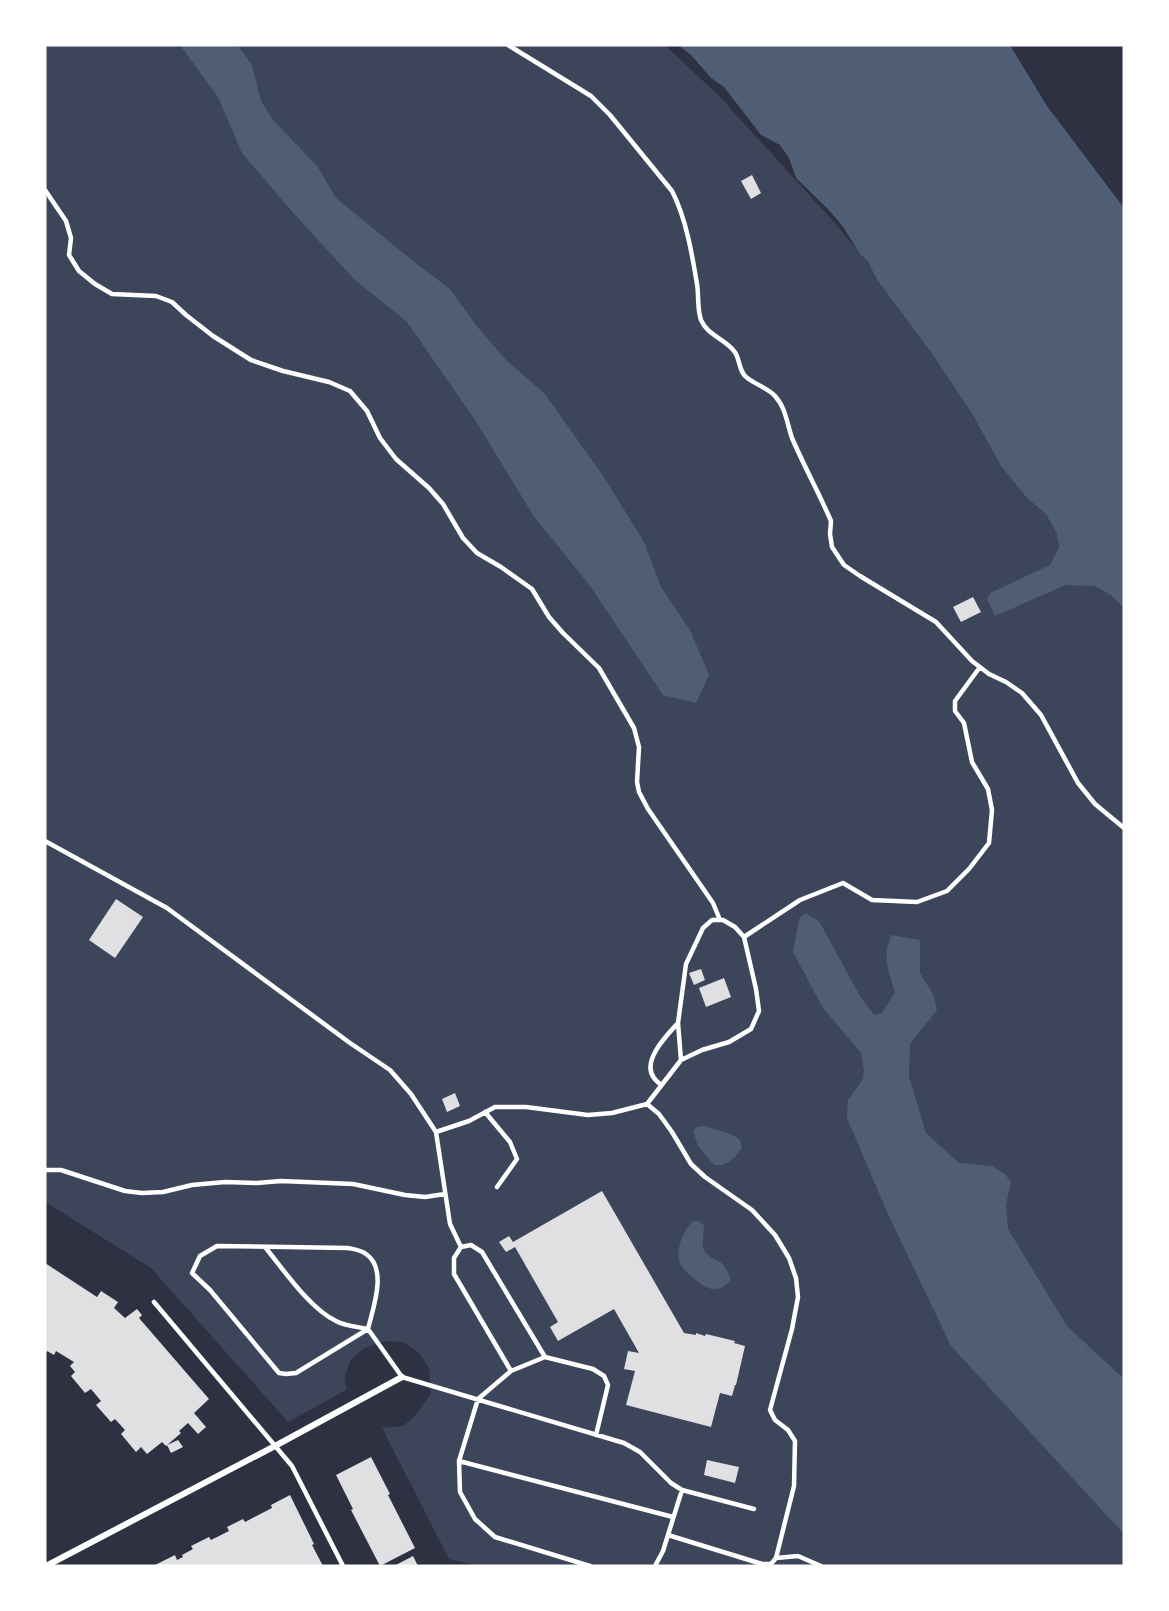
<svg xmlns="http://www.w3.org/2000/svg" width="1169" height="1611" viewBox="0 0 1169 1611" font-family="Overpass,sans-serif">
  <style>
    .green { fill: #3c4559 }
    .water { fill: #4f5d75 }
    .building { fill: #e0e0e3 }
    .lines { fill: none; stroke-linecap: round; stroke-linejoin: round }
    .service { stroke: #fff; stroke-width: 4.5 }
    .minor { stroke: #fff; stroke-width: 6 }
  </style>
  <rect width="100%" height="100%" fill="#2d3142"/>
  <!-- green -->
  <path class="green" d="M 45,45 L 665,45 L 721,98 L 834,222 L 1124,572 L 1124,1566 L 478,1566 L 449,1559 L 382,1428 L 403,1426 L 416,1415 L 431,1393 L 429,1368 L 419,1353 L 404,1342 L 385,1341 L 365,1348 L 351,1359 L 345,1375 L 346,1390 L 288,1422 L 151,1268 L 45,1202 Z"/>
  <!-- water -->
  <path class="water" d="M 180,45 L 237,45 L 239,47 L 252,65 L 261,101 L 273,120 L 318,167 L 336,198 L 413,261 L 450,289 L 476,325 L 505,359 L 545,394 L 606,480 L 644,542 L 661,587 L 690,630 L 709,675 L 696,703 L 663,695 L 590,586 L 533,515 L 475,420 L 407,322 L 355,280 L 295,215 L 242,153 L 218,97 Z
    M 678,45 L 1010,45 L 1047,106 L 1124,208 L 1124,608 L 1111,595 L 1095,586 L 1066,585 L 995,616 L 987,599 L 990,593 L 1050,565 L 1059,547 L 1057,534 L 1046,514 L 1027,498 L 1001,466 L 973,415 L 931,352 L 878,281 L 868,262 L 859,253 L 844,228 L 828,209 L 796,178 L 789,158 L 780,145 L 761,135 L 724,87 L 711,78 L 691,55 Z
    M 805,913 L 819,921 L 860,996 L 874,1015 L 882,1013 L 895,992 C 889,973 881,954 892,935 L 920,940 L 920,973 L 933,994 L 937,1010 L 910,1044 L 909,1076 L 926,1133 L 959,1163 L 992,1166 L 1005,1174 L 1011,1182 L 1006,1205 L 1008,1229 L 1067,1326 L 1124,1379 L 1124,1534 L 951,1346 L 887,1212 L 847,1118 L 848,1100 L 863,1079 L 864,1070 L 861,1053 L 823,1008 L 793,952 L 799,919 Z
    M 706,1126 C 718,1132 730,1131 740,1140 L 742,1147 C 736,1158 726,1167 714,1165 L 698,1146 L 693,1131 L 697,1127 Z
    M 693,1221 L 698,1221 L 704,1225 C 704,1233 701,1243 704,1250 C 708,1258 715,1258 720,1262 C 726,1266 728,1273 731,1279 C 718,1297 704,1288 691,1276 C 686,1272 680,1266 679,1260 C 676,1248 684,1229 693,1221 Z"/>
  <!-- building -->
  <path class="building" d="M 752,175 L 761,193 L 751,199 L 741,181 Z
    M 973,597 L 981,612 L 961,622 L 953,607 Z
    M 116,899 L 143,917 L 115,958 L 89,940 Z
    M 701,969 L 705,980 L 694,985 L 689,973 Z
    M 724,978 L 731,997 L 706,1007 L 699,988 Z
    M 455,1093 L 460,1106 L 447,1112 L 442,1099 Z
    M 602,1191 L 684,1333 L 696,1335 L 696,1333 L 705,1336 L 706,1334 L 735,1341 L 734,1343 L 745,1346 L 736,1385 L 735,1385 L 732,1396 L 720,1393 L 711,1427 L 626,1405 L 635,1371 L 624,1369 L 628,1351 L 639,1353 L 614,1309 L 558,1341 L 550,1327 L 558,1322 L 515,1247 L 506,1252 L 499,1242 L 509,1236 L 513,1242 Z
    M 45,1263 L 97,1297 L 101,1291 L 118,1302 L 114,1308 L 125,1318 L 137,1309 L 142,1315 L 139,1318 L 209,1399 L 194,1413 L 206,1427 L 198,1434 L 188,1423 L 179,1431 L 181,1433 L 166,1446 L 162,1442 L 147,1454 L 141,1447 L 136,1452 L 121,1434 L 125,1430 L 115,1419 L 111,1422 L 96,1405 L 101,1401 L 91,1389 L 85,1393 L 71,1376 L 75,1372 L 70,1366 L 74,1362 L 56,1351 L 54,1355 L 47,1351 L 45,1355 Z
    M 178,1440 L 183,1447 L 171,1453 L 167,1445 Z
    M 371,1457 L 390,1494 L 388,1495 L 415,1548 L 380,1566 L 351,1510 L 353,1509 L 336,1475 Z
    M 707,1460 L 739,1467 L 735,1483 L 704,1475 Z
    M 290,1495 L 314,1544 L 312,1545 L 323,1566 L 153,1566 L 175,1555 L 177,1560 L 183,1557 L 182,1555 L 193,1549 L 191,1546 L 209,1537 L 211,1540 L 229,1531 L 227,1527 L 243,1519 L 245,1522 L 272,1508 L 271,1505 Z
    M 413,1556 L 418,1566 L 394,1566 Z"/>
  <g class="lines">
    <!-- service -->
    <path class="service" d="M 508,45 L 591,96 L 610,115 L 672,191 C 686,218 692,254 697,284 C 699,296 697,309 701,320 C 707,335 725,339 734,351 C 740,358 738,368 745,376 C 753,384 767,387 775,396 C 786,408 787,424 792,438 C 804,466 819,493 831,521 L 830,534 L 832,547 L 844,565 L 860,576 L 936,622 L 972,661 L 989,674 L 1006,682 L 1022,693 L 1041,715 L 1078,783 L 1095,804 L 1124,828
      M 45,190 L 66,221 L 71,238 L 69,255 L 79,271 L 95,284 L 112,294 L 156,296 L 172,302 L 186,315 L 213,336 L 251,360 L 283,371 L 329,382 L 350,391 L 367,411 L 380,438 L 396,459 L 429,488 L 443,504 L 463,538 L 477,553 L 501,567 L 532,589 L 549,617 L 563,633 L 599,668 L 634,728 L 639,747 L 637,782 L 639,792 L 648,809 L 713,903 L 720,920
      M 45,841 L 167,908 L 350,1043 L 390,1070 L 411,1094 L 436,1132 L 450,1224 L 461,1247
      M 744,937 L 800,900 L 843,883 L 872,900 L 917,902 L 947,891 L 969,869 L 989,843 L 992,810 L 988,789 L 972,762 L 964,723 L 955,711 L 955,701 L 980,667
      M 661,1085 C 659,1083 656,1081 654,1078 C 641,1061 667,1035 678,1023
      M 647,1104 L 659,1114 L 672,1132 L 691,1164 L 705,1177 L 752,1210 L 775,1235 L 789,1258 L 796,1278 L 798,1297 L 792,1329 L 770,1410 L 775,1420 L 788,1430 L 795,1441 L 794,1486 L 776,1558 L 771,1564 L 762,1564 L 668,1535
      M 485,1112 L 510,1142 L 517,1159 L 497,1187
      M 436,1132 L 469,1121 L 495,1107 L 526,1107 L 588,1115 L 612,1113 L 647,1104 L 681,1060 L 702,1050 L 729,1042 L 751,1029 L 759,1011 L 756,989 L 744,937 L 735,927 L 723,920 L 712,920 L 703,928 L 686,964 L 678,1023 L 681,1060
      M 45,1170 L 61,1170 L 125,1191 L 142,1193 L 163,1192 L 192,1185 L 225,1182 L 257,1183 L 281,1181 L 353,1184 L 405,1195 L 425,1197 L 445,1194
      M 265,1247 C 283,1269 310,1309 336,1321 C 345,1326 358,1327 368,1329
      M 154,1302 L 292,1466 L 343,1566
      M 368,1329 L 296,1373 L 286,1374 L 279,1373 L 210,1290 L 192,1273 L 200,1256 L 217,1246 L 348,1248 C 353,1249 361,1250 366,1254 C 388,1269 373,1308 368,1329 L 402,1377 L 624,1443 L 640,1452 L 671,1483 L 682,1490 L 754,1509
      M 511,1371 L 454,1274 L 454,1258 L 461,1247 L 471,1245 L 482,1252 L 545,1357
      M 459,1461 L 673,1517
      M 776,1558 L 798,1556 L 821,1566
      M 590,1566 L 495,1537 L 475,1519 L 460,1492 L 459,1461 L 478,1399 L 511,1371 L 545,1357 L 593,1369 L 604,1376 L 608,1385 L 596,1435
      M 655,1566 L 663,1551 L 682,1490"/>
    <!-- minor -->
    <path class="minor" d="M 46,1566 L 275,1446 L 402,1377"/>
  </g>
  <!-- border -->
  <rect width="1169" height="1611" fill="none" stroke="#ffffff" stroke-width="93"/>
</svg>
